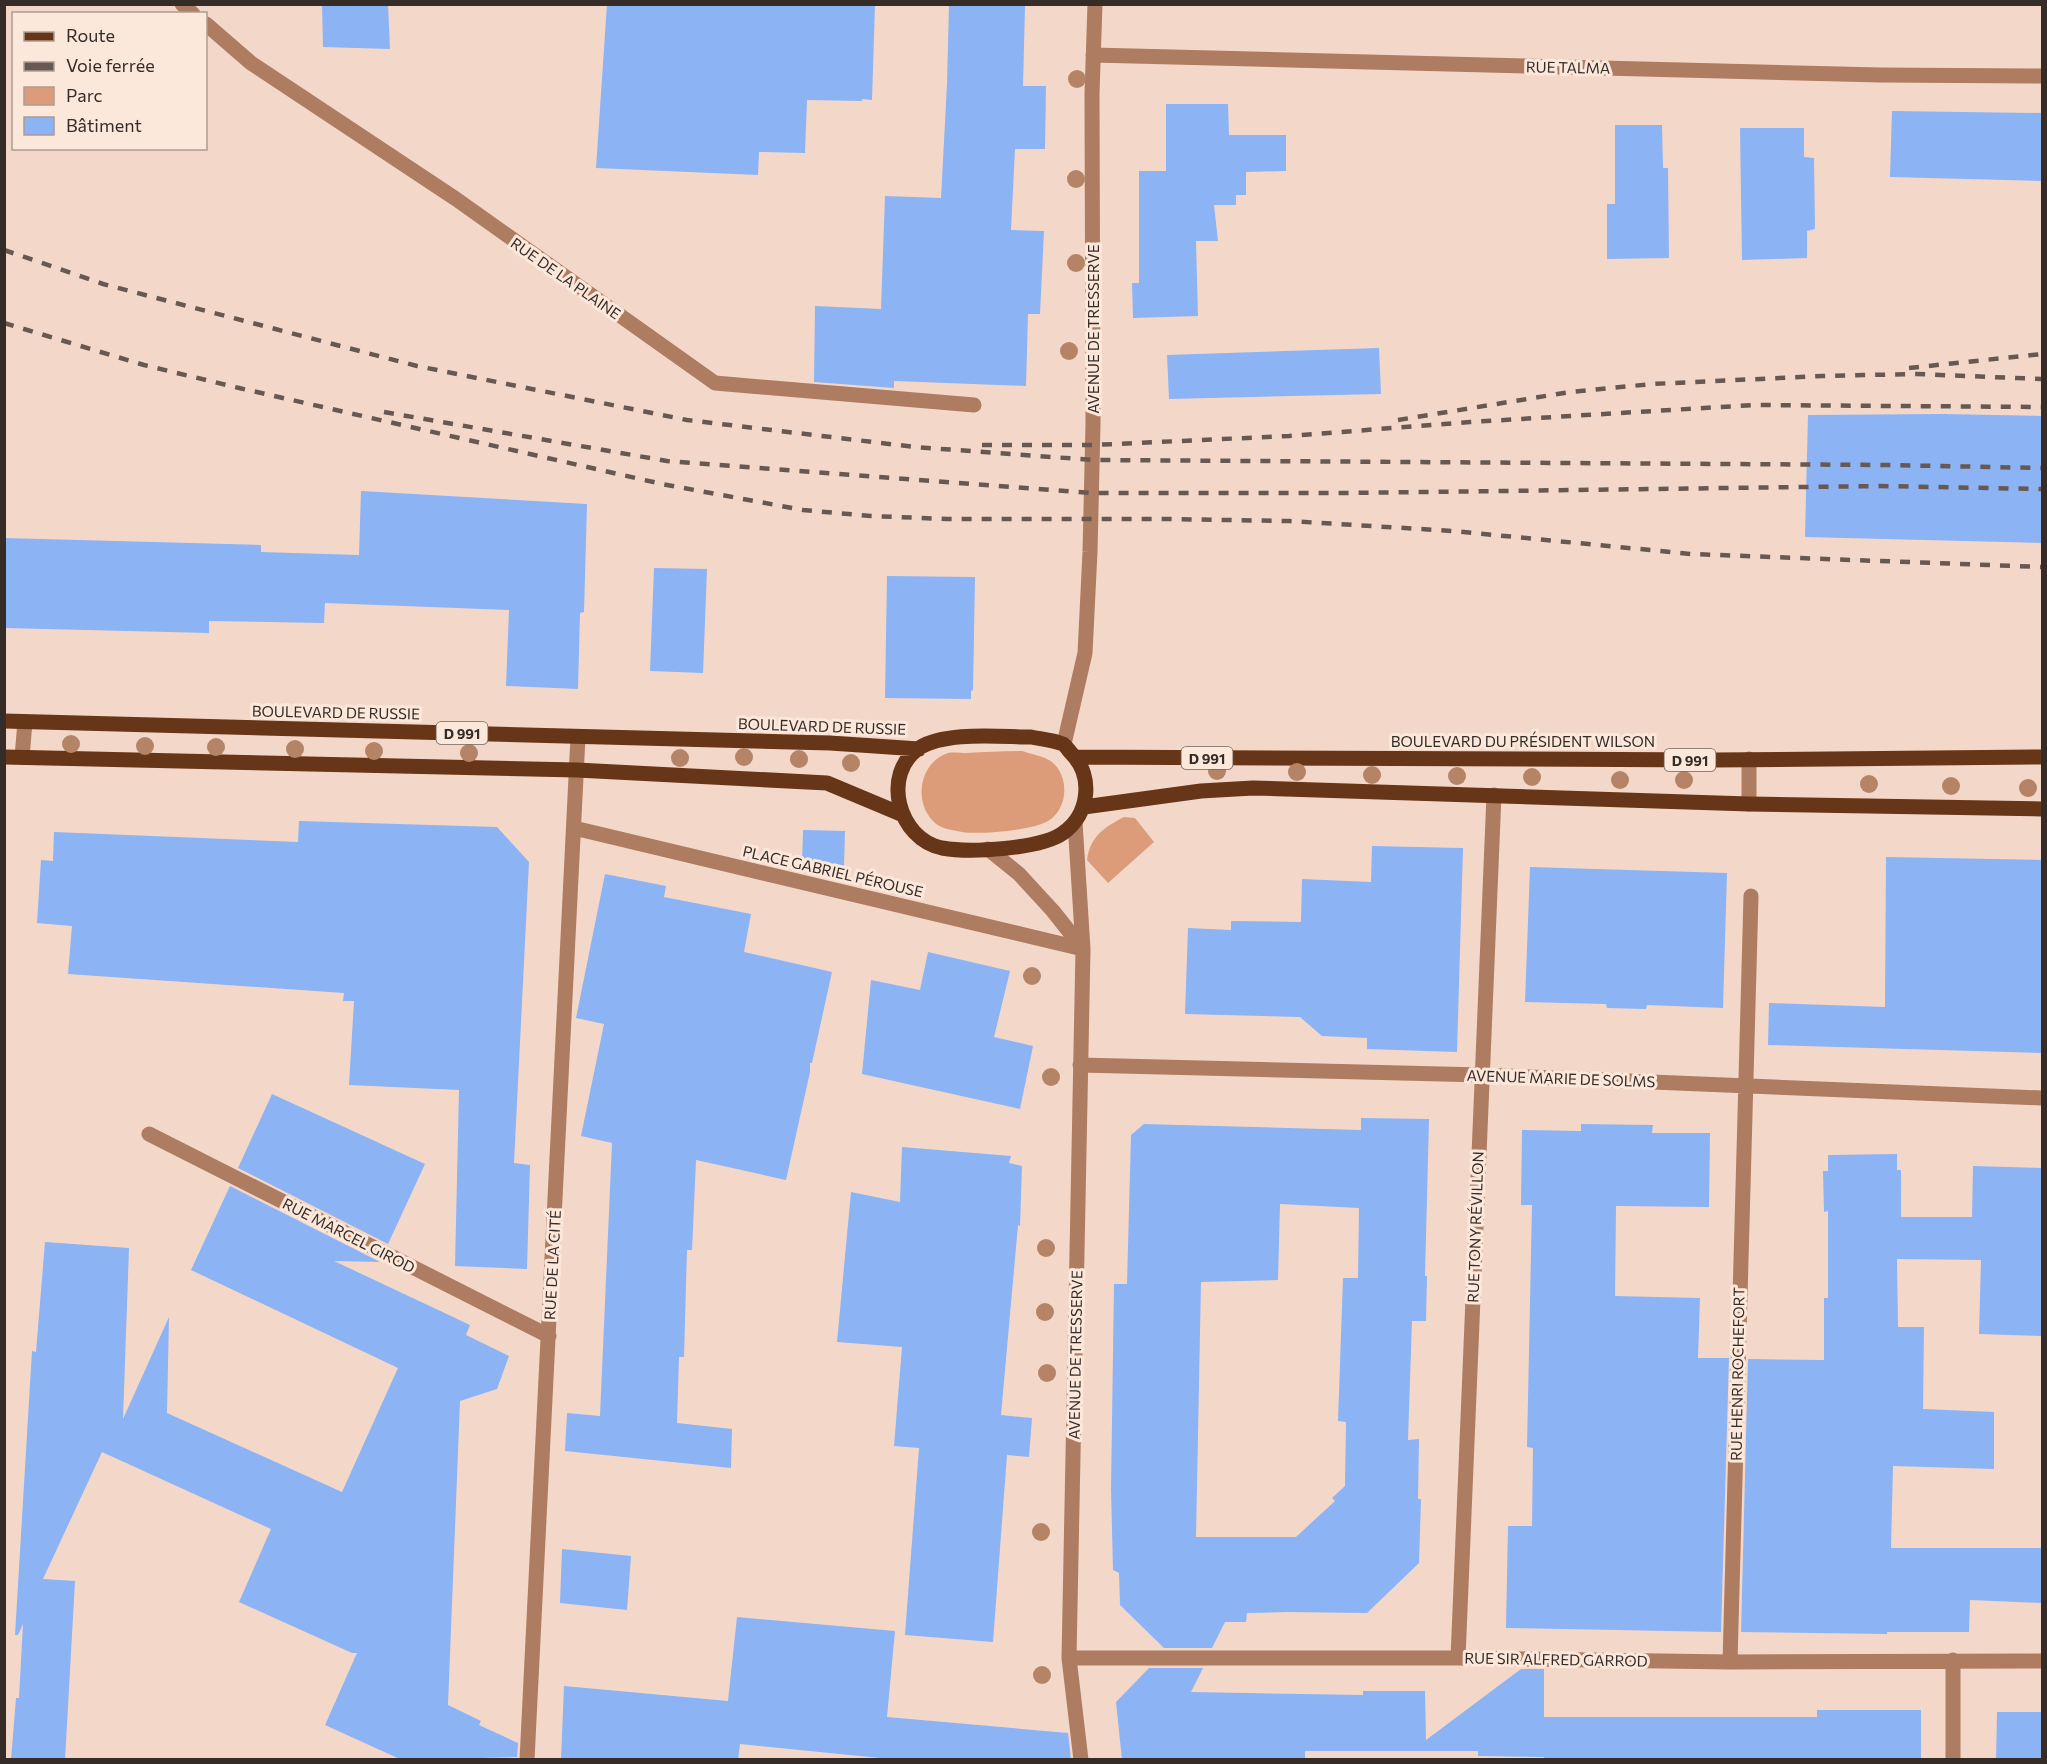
<svg xmlns="http://www.w3.org/2000/svg" width="2047" height="1764" viewBox="0 0 2047 1764" font-family="Commissioner,sans-serif">
  <style>
    .green { fill: #dc9c79 }
    .building { fill: #8cb3f4; fill-rule: evenodd }
    .lines { fill: none; stroke-linecap: round; stroke-linejoin: round }
    .minor { stroke: #ae7c61; stroke-width: 15 }
    .major { stroke: #673517; stroke-width: 15 }
    .rail { stroke: #675851; stroke-width: 4.5; stroke-dasharray: 10 10; stroke-linecap: butt }
    .tree { fill: #b58466 }
    .labels { text-anchor: middle; dominant-baseline: central; stroke-width: 6; stroke-linejoin: round; paint-order: stroke }
    .shield { fill: #fce7db; stroke: #71645d; stroke-width: 1.5 }
    .shield-label { font-size: 14px; font-weight: bold; fill: #362c27 }
    .street-label { font-size: 15px; fill: #362c27; stroke: #fce7db }
  </style>
  <rect width="100%" height="100%" fill="#f3d8ca"/>
  <!-- green -->
  <path class="green" d="M 1022,751 C 1030,754 1045,756 1052,762 C 1070,777 1068,809 1048,821 C 1035,830 978,835 962,832 C 952,830 940,829 933,821 C 913,801 920,762 948,753 C 953,752 961,753 966,753 C 985,752 1003,751 1022,751 Z
    M 1124,817 L 1135,818 L 1154,842 L 1108,883 L 1087,860 C 1090,836 1105,827 1124,817 Z"/>
  <!-- building -->
  <path class="building" d="M 322,4 L 388,4 L 390,49 L 323,47 Z
    M 607,4 L 875,4 L 872,100 L 862,99 L 862,101 L 807,100 L 805,153 L 759,152 L 758,175 L 596,168 Z
    M 949,4 L 1025,6 L 1023,86 L 1046,86 L 1045,149 L 1015,149 L 1011,230 L 1044,231 L 1040,314 L 1028,314 L 1026,386 L 894,381 L 894,388 L 814,382 L 815,306 L 881,309 L 885,196 L 941,198 L 947,84 Z
    M 1166,104 L 1228,104 L 1229,135 L 1286,135 L 1286,171 L 1246,172 L 1246,195 L 1236,195 L 1236,205 L 1214,205 L 1218,241 L 1196,241 L 1198,316 L 1133,318 L 1132,283 L 1139,283 L 1139,171 L 1166,171 Z
    M 1892,111 L 2043,113 L 2043,181 L 1890,177 Z
    M 1615,125 L 1662,125 L 1663,168 L 1668,168 L 1669,258 L 1607,259 L 1607,204 L 1615,204 Z
    M 1740,128 L 1804,128 L 1804,157 L 1814,158 L 1815,229 L 1807,231 L 1807,258 L 1742,260 Z
    M 1379,348 L 1381,394 L 1169,399 L 1167,355 Z
    M 1943,414 L 2043,416 L 2043,543 L 1805,537 L 1808,415 Z
    M 361,491 L 587,504 L 584,612 L 580,613 L 578,689 L 506,686 L 509,610 L 325,603 L 324,623 L 209,621 L 209,633 L 4,628 L 4,538 L 261,545 L 261,552 L 359,555 Z
    M 654,568 L 707,569 L 703,673 L 650,671 Z
    M 887,576 L 975,577 L 973,690 L 971,691 L 971,699 L 885,698 Z
    M 299,821 L 497,827 L 529,862 L 514,1163 L 530,1165 L 527,1269 L 455,1266 L 459,1090 L 349,1085 L 354,1001 L 343,1001 L 344,993 L 68,974 L 72,926 L 37,923 L 41,860 L 53,861 L 54,832 L 298,842 Z
    M 803,830 L 845,831 L 844,866 L 802,865 Z
    M 1372,846 L 1463,848 L 1457,1052 L 1367,1049 L 1367,1038 L 1322,1036 L 1300,1017 L 1185,1014 L 1188,928 L 1231,930 L 1231,921 L 1301,922 L 1302,879 L 1371,882 Z
    M 1886,857 L 2043,860 L 2043,1053 L 1768,1045 L 1769,1003 L 1885,1007 Z
    M 1530,867 L 1727,873 L 1723,1008 L 1647,1005 L 1646,1009 L 1607,1008 L 1606,1004 L 1525,1002 Z
    M 605,874 L 666,886 L 664,897 L 751,914 L 744,952 L 832,972 L 812,1063 L 810,1063 L 810,1072 L 786,1180 L 696,1160 L 692,1250 L 687,1250 L 684,1357 L 679,1357 L 677,1423 L 732,1429 L 731,1468 L 565,1451 L 567,1413 L 600,1416 L 612,1143 L 581,1136 L 604,1024 L 576,1018 Z
    M 928,952 L 1010,971 L 994,1037 L 1033,1046 L 1020,1109 L 862,1074 L 871,980 L 920,990 Z
    M 272,1094 L 425,1164 L 388,1244 L 238,1168 Z
    M 1361,1118 L 1429,1119 L 1425,1276 L 1427,1276 L 1426,1321 L 1412,1321 L 1408,1440 L 1419,1439 L 1418,1499 L 1421,1499 L 1419,1563 L 1367,1613 L 1287,1612 L 1247,1613 L 1246,1622 L 1225,1622 L 1212,1648 L 1164,1648 L 1120,1605 L 1119,1573 L 1113,1570 L 1111,1489 L 1114,1284 L 1127,1284 L 1131,1135 L 1144,1124 L 1361,1130 ZM 1280,1204 L 1359,1208 L 1358,1278 L 1343,1278 L 1338,1421 L 1346,1422 L 1345,1486 L 1332,1498 L 1335,1501 L 1296,1537 L 1196,1537 L 1201,1282 L 1278,1280 Z
    M 1581,1124 L 1653,1125 L 1652,1133 L 1710,1133 L 1709,1207 L 1616,1206 L 1615,1296 L 1700,1298 L 1698,1358 L 1729,1358 L 1721,1632 L 1506,1628 L 1508,1526 L 1532,1526 L 1533,1448 L 1527,1447 L 1532,1205 L 1521,1205 L 1522,1130 L 1581,1131 Z
    M 902,1147 L 1011,1156 L 1009,1163 L 1022,1166 L 1020,1226 L 1018,1225 L 1001,1415 L 1032,1418 L 1029,1457 L 1007,1455 L 993,1642 L 905,1635 L 919,1448 L 894,1446 L 902,1347 L 837,1342 L 851,1192 L 900,1202 Z
    M 1897,1154 L 1897,1170 L 1901,1170 L 1901,1217 L 1972,1217 L 1973,1166 L 2043,1168 L 2043,1336 L 1979,1334 L 1981,1260 L 1897,1259 L 1898,1327 L 1924,1327 L 1923,1409 L 1994,1412 L 1994,1469 L 1893,1466 L 1891,1548 L 2043,1548 L 2043,1603 L 1970,1600 L 1969,1632 L 1887,1632 L 1887,1634 L 1741,1632 L 1748,1359 L 1824,1360 L 1824,1298 L 1828,1298 L 1828,1211 L 1824,1212 L 1823,1171 L 1828,1171 L 1828,1155 Z
    M 230,1186 L 380,1262 L 334,1261 L 470,1325 L 466,1335 L 509,1356 L 497,1389 L 460,1401 L 448,1705 L 481,1721 L 479,1725 L 518,1743 L 517,1757 L 402,1760 L 325,1725 L 357,1653 L 352,1653 L 239,1602 L 271,1529 L 102,1452 L 43,1579 L 75,1581 L 65,1760 L 11,1760 L 16,1698 L 19,1698 L 23,1624 L 18,1635 L 15,1635 L 32,1351 L 36,1352 L 45,1242 L 129,1248 L 123,1419 L 169,1317 L 167,1413 L 342,1492 L 398,1368 L 191,1270 Z
    M 562,1549 L 631,1556 L 627,1610 L 560,1603 Z
    M 737,1617 L 895,1631 L 887,1717 L 1068,1733 L 1071,1760 L 900,1760 L 740,1744 L 738,1760 L 561,1759 L 564,1686 L 728,1701 Z
    M 1149,1668 L 1203,1668 L 1191,1692 L 1363,1695 L 1363,1691 L 1425,1691 L 1426,1740 L 1521,1669 L 1544,1669 L 1544,1717 L 1817,1717 L 1817,1710 L 1921,1710 L 1921,1760 L 1544,1760 L 1544,1757 L 1478,1756 L 1478,1751 L 1305,1751 L 1305,1760 L 1122,1760 L 1116,1702 Z
    M 1997,1712 L 2043,1712 L 2043,1760 L 1996,1760 Z"/>
  <g class="lines">
    <!-- minor -->
    <path class="minor" d="M 182,4 L 193,14
      M 206,24 L 251,63 L 456,199 L 715,383 L 974,405
      M 1093,55 L 1880,75 L 2042,76
      M 1064,744 L 1085,653 L 1090,552 L 1093,424 L 1092,94 L 1095,4
      M 22,757 L 25,722
      M 1749,759 L 1749,804
      M 1075,822 L 1083,949 L 1069,1658 L 1081,1760
      M 574,828 L 1083,949
      M 988,849 L 1019,874 L 1053,911 L 1083,949
      M 1080,1065 L 1482,1075 L 2042,1098
      M 149,1134 L 549,1336
      M 1069,1658 L 1458,1658 L 1730,1662 L 2042,1661
      M 1458,1658 L 1494,795
      M 1730,1662 L 1751,896
      M 527,1760 L 578,737
      M 1953,1760 L 1953,1660"/>
    <!-- major -->
    <path class="major" d="M 4,721 L 830,743 L 919,749
      M 1031,737 C 1041,739 1054,740 1063,744 C 1066,746 1069,751 1072,754 C 1094,777 1089,815 1063,833 C 1041,849 970,853 942,848 C 898,839 881,774 919,748 C 946,731 1000,737 1031,737 Z
      M 4,757 L 577,770 L 827,783 L 901,814
      M 1076,757 L 1713,760 L 2042,757
      M 1084,807 L 1201,791 L 1253,788 L 1749,804 L 2042,809"/>
    <!-- rail -->
    <path class="rail" d="M 4,250 L 103,284 L 417,366 L 687,420 L 915,447 L 1093,460 L 1886,465 L 2042,468
      M 4,323 L 144,365 L 239,388 L 662,484 L 803,510 L 871,516 L 947,519 L 1168,519 L 1289,521 L 1453,531 L 1691,554 L 2042,567
      M 1909,368 L 2042,354
      M 384,412 L 667,461 L 1092,493 L 1349,493 L 1879,486 L 2042,489
      M 1398,420 L 1570,392 L 1652,384 L 1822,376 L 1916,374 L 2042,379
      M 982,445 L 1093,445 L 1289,436 L 1470,422 L 1754,405 L 2042,407"/>
  </g>
  <!-- trees -->
  <g class="tree">
    <circle cx="1077" cy="79" r="9"/>
    <circle cx="1076" cy="179" r="9"/>
    <circle cx="1076" cy="263" r="9"/>
    <circle cx="1069" cy="351" r="9"/>
    <circle cx="71" cy="744" r="9"/>
    <circle cx="145" cy="746" r="9"/>
    <circle cx="216" cy="747" r="9"/>
    <circle cx="295" cy="749" r="9"/>
    <circle cx="374" cy="751" r="9"/>
    <circle cx="469" cy="753" r="9"/>
    <circle cx="744" cy="757" r="9"/>
    <circle cx="680" cy="758" r="9"/>
    <circle cx="799" cy="759" r="9"/>
    <circle cx="851" cy="763" r="9"/>
    <circle cx="1217" cy="771" r="9"/>
    <circle cx="1297" cy="772" r="9"/>
    <circle cx="1372" cy="775" r="9"/>
    <circle cx="1457" cy="776" r="9"/>
    <circle cx="1532" cy="777" r="9"/>
    <circle cx="1620" cy="780" r="9"/>
    <circle cx="1684" cy="780" r="9"/>
    <circle cx="1869" cy="784" r="9"/>
    <circle cx="1951" cy="786" r="9"/>
    <circle cx="2028" cy="788" r="9"/>
    <circle cx="1032" cy="976" r="9"/>
    <circle cx="1051" cy="1077" r="9"/>
    <circle cx="1046" cy="1248" r="9"/>
    <circle cx="1045" cy="1312" r="9"/>
    <circle cx="1047" cy="1373" r="9"/>
    <circle cx="1041" cy="1532" r="9"/>
    <circle cx="1042" cy="1675" r="9"/>
  </g>
  <g class="labels">
    <!-- shield labels -->
    <g class="shield">
      <rect x="436.5" y="722" width="51" height="22" rx="4.5"/>
      <rect x="1181.5" y="747" width="51" height="22" rx="4.5"/>
      <rect x="1664.5" y="749" width="51" height="22" rx="4.5"/>
    </g>
    <g class="shield-label">
      <text x="462" y="733">D 991</text>
      <text x="1207" y="758">D 991</text>
      <text x="1690" y="760">D 991</text>
    </g>
    <!-- street labels -->
    <g class="street-label">
      <text transform="translate(1568 67) rotate(1)">RUE TALMA</text>
      <text transform="translate(566 278) rotate(35)">RUE DE LA PLAINE</text>
      <text transform="translate(1093 329) rotate(-90)">AVENUE DE TRESSERVE</text>
      <text transform="translate(336 712) rotate(1)">BOULEVARD DE RUSSIE</text>
      <text transform="translate(822 726) rotate(2)">BOULEVARD DE RUSSIE</text>
      <text x="1523" y="741">BOULEVARD DU PRÉSIDENT WILSON</text>
      <text transform="translate(833 871) rotate(13)">PLACE GABRIEL PÉROUSE</text>
      <text transform="translate(1561 1078) rotate(2)">AVENUE MARIE DE SOLMS</text>
      <text transform="translate(1475 1227) rotate(-88)">RUE TONY RÉVILLON</text>
      <text transform="translate(349 1235) rotate(27)">RUE MARCEL GIROD</text>
      <text transform="translate(552 1265) rotate(-87)">RUE DE LA CITÉ</text>
      <text transform="translate(1075 1355) rotate(-89)">AVENUE DE TRESSERVE</text>
      <text transform="translate(1737 1374) rotate(-89)">RUE HENRI ROCHEFORT</text>
      <text transform="translate(1556 1659) rotate(1)">RUE SIR ALFRED GARROD</text>
    </g>
  </g>
  <!-- border -->
  <rect width="2047" height="1764" fill="none" stroke="#362c27" stroke-width="12"/>
  <!-- legend -->
  <rect x="12" y="12" width="195" height="138" fill="#fce7db" stroke="#ad9c93" stroke-width="1.5"/>
  <rect x="24" y="32" width="30" height="9" fill="#673517" stroke="#ad9c93" stroke-width="1.5"/>
  <text x="66" y="42" font-size="18" fill="#362c27">Route</text>
  <rect x="24" y="62" width="30" height="9" fill="#675851" stroke="#ad9c93" stroke-width="1.5"/>
  <text x="66" y="72" font-size="18" fill="#362c27">Voie ferrée</text>
  <rect x="24" y="87" width="30" height="18" fill="#dc9c79" stroke="#ad9c93" stroke-width="1.5"/>
  <text x="66" y="102" font-size="18" fill="#362c27">Parc</text>
  <rect x="24" y="117" width="30" height="18" fill="#8cb3f4" stroke="#ad9c93" stroke-width="1.5"/>
  <text x="66" y="132" font-size="18" fill="#362c27">Bâtiment</text>
</svg>
